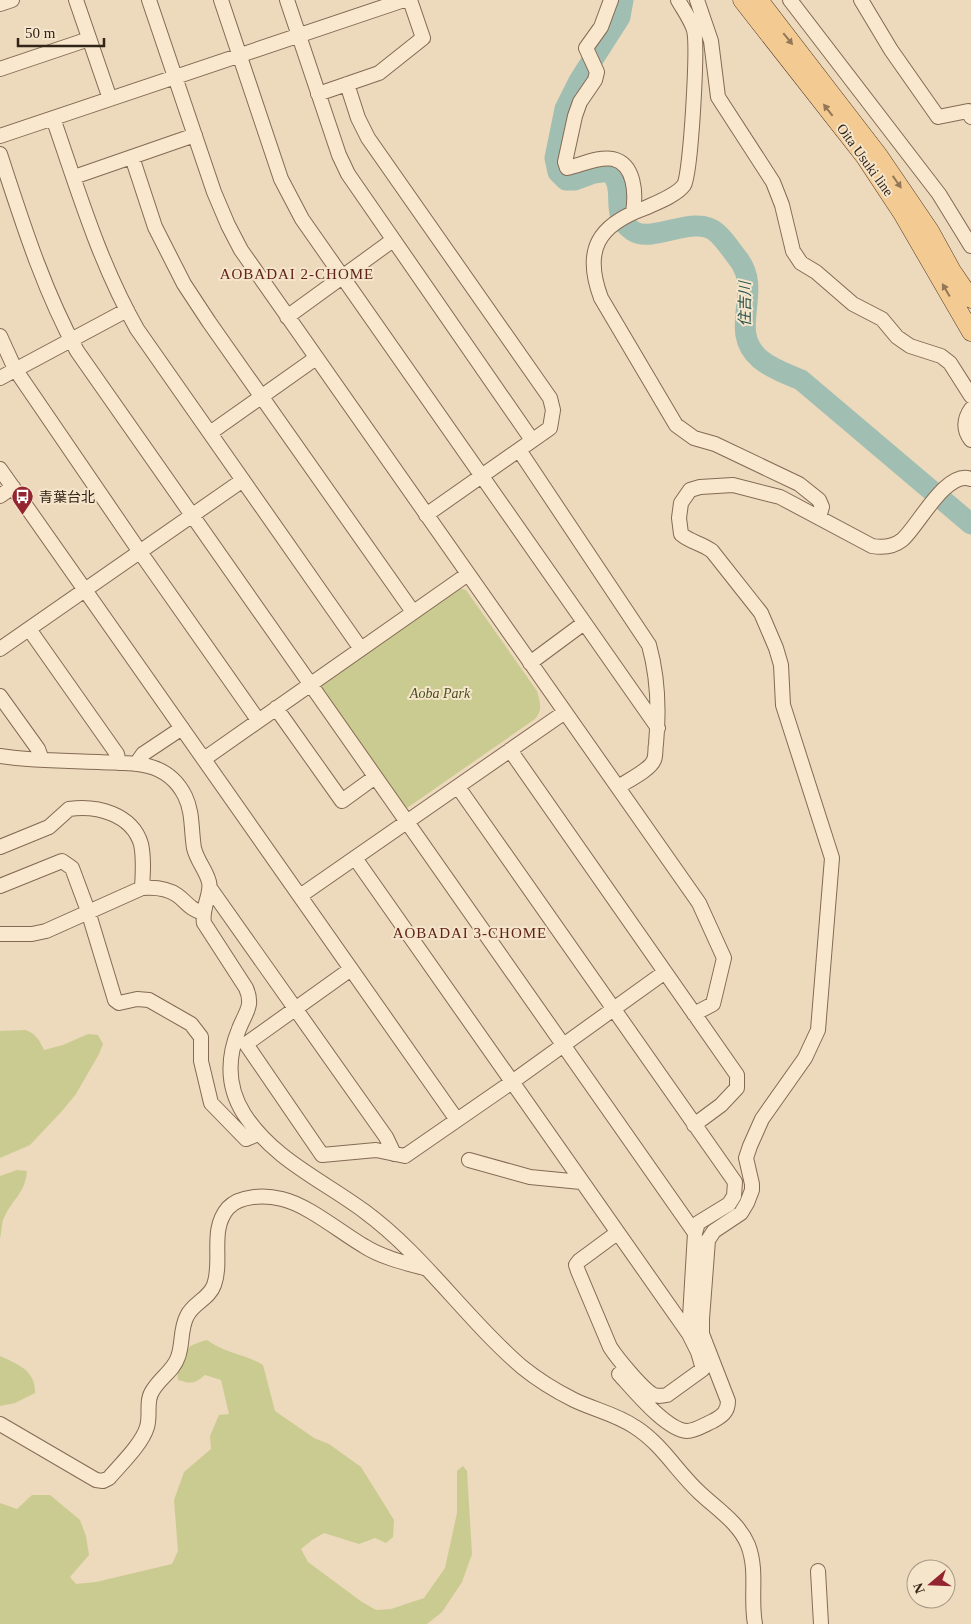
<svg xmlns="http://www.w3.org/2000/svg" width="971" height="1624" viewBox="0 0 971 1624" font-family="'Times New Roman','Noto Sans JP',serif">
  <style>
    .green { fill: #cacb90 }
    .lines { fill: none; stroke-linecap: round; stroke-linejoin: round }
    .river { stroke: #a0beb2; stroke-width: 21 }
    .minor-casing { stroke: #846a55; stroke-width: 16 }
    .major-casing { stroke: #52392a; stroke-width: 19 }
    .minor { stroke: #f9e8ce; stroke-width: 14 }
    .major { stroke: #f3ca91; stroke-width: 18 }
    .oneway { fill: #937756 }
    .labels { text-anchor: middle; dominant-baseline: central; stroke-width: 4; stroke-linejoin: round; paint-order: stroke }
    .street-label { font-size: 14px; fill: #33241a; stroke: #f5e5cb }
    .poi-label { font-size: 14px; fill: #33241a; stroke: #f5e5cb; text-anchor: start }
    .park-label { font-size: 14px; font-style: italic; fill: #495021; stroke: #f5e5cb }
    .neighbourhood-label { font-size: 15px; letter-spacing: 1px; fill: #60211a; stroke: #f5e5cb }
    .water-label { font-size: 15px; font-style: italic; fill: #29534d; stroke: #f5e5cb }
  </style>
  <rect width="100%" height="100%" fill="#edd9bb"/>
  <!-- green -->
  <path class="green" d="M 459,588 L 466,590 L 537,691 C 540,702 543,710 535,719 L 407,808 L 401,806 L 320,690 L 322,683 Z
    M 26,1030 C 36,1034 40,1041 44,1050 L 63,1045 L 88,1034 L 98,1035 L 103,1044 L 99,1054 L 76,1094 L 62,1111 L 30,1145 L 0,1158 L 0,1031 Z
    M 17,1170 L 27,1171 C 25,1194 12,1199 4,1218 C 1,1224 2,1232 0,1238 L 0,1176 Z
    M 207,1340 C 224,1353 245,1354 263,1365 L 275,1411 L 314,1438 L 329,1444 L 361,1467 L 394,1520 L 393,1537 L 386,1543 L 375,1538 L 359,1544 L 324,1533 L 312,1540 L 301,1549 L 308,1562 L 362,1602 L 376,1610 L 391,1609 L 424,1598 L 445,1568 L 457,1513 L 457,1471 L 463,1466 L 467,1471 L 472,1554 L 462,1582 L 442,1612 L 427,1624 L 0,1624 L 0,1503 L 17,1509 L 32,1495 L 50,1495 L 80,1520 L 86,1536 L 89,1555 L 70,1577 L 76,1584 L 96,1582 L 172,1564 L 178,1551 L 174,1500 L 184,1472 L 211,1449 L 210,1436 L 219,1415 L 229,1414 L 221,1380 L 205,1375 C 194,1384 192,1384 178,1380 C 176,1370 180,1356 187,1349 C 192,1344 200,1342 207,1340 Z
    M 0,1356 C 18,1364 36,1371 35,1393 L 15,1403 L 0,1406 Z"/>
  <g class="lines">
    <!-- river -->
    <path class="river" d="M 623,0 L 620,17 L 579,81 L 565,109 L 555,158 L 558,172 L 566,180 L 575,180 L 594,173 L 609,171 C 629,189 607,214 633,231 C 653,244 695,213 717,233 C 725,240 732,251 739,260 C 763,292 727,331 760,359 C 772,369 787,374 801,380 L 971,524"/>
    <defs>
      <path id="minor" d="M 76,0 L 110,99
        M 149,0 L 214,192 L 228,225 L 241,250 L 699,903 L 724,958 L 713,1004 L 694,1014
        M 221,0 L 281,179 L 302,219 L 658,728
        M 287,0 L 339,155 L 348,174 L 532,440
        M 611,0 L 601,27 L 586,48 L 597,72 L 595,80 L 580,102 L 575,116 L 565,162 L 567,168 C 581,165 599,156 613,159 C 635,164 636,194 633,212
        M 678,0 C 683,9 691,20 694,30 C 698,46 691,173 684,185 C 677,195 656,203 645,208 C 598,225 583,250 601,298 L 676,425 L 694,438 L 715,444 L 799,484 L 819,500 L 822,507 L 819,517
        M 697,0 L 711,41 L 718,97 L 773,182 L 782,205 L 793,251 L 801,263 L 816,272 L 853,304 L 882,319 L 897,337 L 910,346 L 941,356 L 950,363 L 971,396
        M 790,0 L 939,194 L 971,246
        M 861,0 L 891,50 L 938,117 L 968,111 L 971,117
        M 0,4 L 12,0
        M 0,69 L 89,39
        M 347,84 L 358,118 L 368,138 L 550,398 L 553,410 L 550,428 L 426,515
        M 318,94 L 379,73 L 423,38 L 410,0
        M 53,118 C 78,190 99,262 137,329 L 361,649
        M 0,136 L 404,0
        M 0,154 C 22,221 43,289 77,351 L 695,1233
        M 132,157 L 155,227 L 184,284 L 209,322 L 413,612
        M 74,177 L 195,135
        M 287,317 L 393,240
        M 0,336 L 15,369 L 140,552 L 258,720
        M 0,378 L 127,310
        M 971,409 C 964,419 963,430 971,440
        M 210,433 L 316,358
        M 519,450 L 649,645 C 658,677 659,712 656,744 C 655,749 656,755 654,760 C 650,770 627,781 618,787
        M 0,469 L 457,1120
        M 0,496 L 13,487
        M 29,629 L 117,754 L 119,763
        M 0,649 L 243,480
        M 530,663 L 584,623
        M 0,696 L 38,749 L 42,760
        M 276,708 L 342,801 L 375,777
        M 510,750 L 737,1075 L 737,1088 L 721,1105 L 694,1125
        M 0,756 C 33,761 66,761 99,762 C 115,763 132,762 148,766 C 164,770 177,780 185,796 C 193,812 191,830 194,848 C 197,861 206,870 209,882 C 212,893 201,909 204,923 L 246,988 C 254,1006 245,1013 239,1029 C 227,1058 227,1087 244,1114 C 273,1159 322,1180 364,1211 C 424,1255 466,1319 522,1367 C 538,1380 556,1391 574,1400 C 595,1410 616,1414 635,1427 C 662,1444 677,1472 700,1493 C 717,1509 739,1523 748,1545 C 758,1571 750,1597 755,1624
        M 204,759 L 468,574
        M 136,764 L 143,754 L 182,728
        M 458,787 L 735,1182 L 734,1196 L 729,1204 L 698,1223 L 695,1233 L 689,1334
        M 0,847 L 49,827 L 69,809 C 97,805 132,814 141,844 C 144,858 143,873 142,888
        M 355,858 L 689,1334 L 698,1352 L 703,1369 L 667,1395 C 662,1396 657,1397 652,1394 C 641,1387 617,1358 610,1347 L 578,1271 L 576,1265 L 579,1261 L 617,1233
        M 0,886 L 62,861 L 72,868 L 88,911 L 115,1000 L 119,1003 L 137,999 L 149,1000 L 191,1024 L 201,1037 L 201,1061 L 211,1103 L 246,1139 L 258,1134
        M 210,888 L 386,1137 L 394,1154
        M 300,896 L 565,712
        M 0,934 L 32,934 L 46,931 L 142,888 C 154,887 167,888 177,895 C 187,902 189,909 203,913
        M 351,969 L 246,1044 L 322,1155 L 376,1150 L 405,1156 L 512,1082 L 665,972
        M 469,1160 L 530,1177 L 581,1182
        M 619,1374 C 633,1389 666,1430 687,1431 C 695,1431 706,1424 713,1421 C 722,1416 728,1412 728,1401 L 702,1334 L 702,1319 L 708,1240 L 714,1231 L 741,1213 L 747,1203 L 752,1190 L 752,1184 L 746,1158 L 750,1146 L 762,1119 L 805,1058 L 818,1030 L 832,858 L 783,705 L 781,665 L 776,648 L 761,613 L 712,551 C 701,543 690,542 681,534 L 679,518 L 681,503 L 690,490 L 700,487 L 733,485 L 780,497 L 872,546 C 883,548 893,547 902,540 C 917,528 946,469 971,479
        M 0,1424 L 96,1480 L 103,1481 L 109,1478 C 121,1464 142,1444 147,1427 C 151,1414 145,1401 153,1390 C 160,1378 174,1370 178,1357 C 183,1344 180,1329 187,1316 C 193,1303 209,1299 214,1285 C 223,1261 209,1230 228,1208 C 240,1195 265,1195 282,1199 C 308,1205 340,1232 364,1246 C 381,1257 405,1263 424,1268
        M 818,1571 L 821,1624"/>
      <path id="major" d="M 742,0 L 865,157 L 902,213 L 971,332
        M 759,0 L 879,156 L 930,231 L 952,271 L 971,299"/>
    </defs>
    <!-- minor casing -->
    <use href="#minor" class="minor-casing"/>
    <!-- major casing -->
    <use href="#major" class="major-casing"/>
    <!-- minor -->
    <use href="#minor" class="minor"/>
    <!-- major -->
    <use href="#major" class="major"/>
  </g>
  <!-- one-way arrows -->
  <defs><path id="oneway-solid" d="M-6-.8H1V-3.2L6.5 0L1 3.2V.8H-6Z" transform="scale(1.25)"/></defs>
  <g class="oneway">
    <use href="#oneway-solid" transform="translate(788 39) rotate(51)"/>
    <use href="#oneway-solid" transform="translate(828 110) rotate(-128)"/>
    <use href="#oneway-solid" transform="translate(897 182) rotate(55)"/>
    <use href="#oneway-solid" transform="translate(946 290) rotate(-120)"/>
  </g>
  <!-- icons -->
  <defs>
    <symbol id="bus-pin" viewBox="-11 -11 22 30"><path d="M0 17L-7.5 6A9.5 9.5 0 1 1 7.5 6Z" fill="#932531" stroke="#f5e5cb"/><path d="M-5-6H5V4H4V6H2V4H-2V6H-4V4H-5ZM-3.5-4V0h7V-4ZM-3.5 1.2v1.5H-2V1.2ZM2 1.2v1.5H3.5V1.2Z" fill="#fff"/></symbol>
  </defs>
  <g fill-rule="evenodd">
    <use href="#bus-pin" x="10" y="484" width="25" height="34"/>
  </g>
  <g class="labels">
    <!-- street labels -->
    <g class="street-label">
      <text transform="translate(865 160) rotate(54)">Oita Usuki line</text>
    </g>
    <!-- poi labels -->
    <g class="poi-label">
      <text x="39" y="497">青葉台北</text>
    </g>
    <!-- park labels -->
    <g class="park-label">
      <text x="440" y="693">Aoba Park</text>
    </g>
    <!-- neighbourhood labels -->
    <g class="neighbourhood-label">
      <text x="297" y="274">AOBADAI 2-CHOME</text>
      <text x="470" y="933">AOBADAI 3-CHOME</text>
    </g>
    <!-- water labels -->
    <g class="water-label">
      <text transform="translate(745 304) rotate(-90)">住吉川</text>
    </g>
  </g>
  <!-- north arrow -->
  <g transform="translate(931 1584) rotate(251)"><circle r="24" fill="#f5e5cb" stroke="#a79884"/>
  <path d="M0-4L9 19L0 12L-9 19Z" fill="#932531"/>
  <text y="-8" font-size="14" font-weight="bold" text-anchor="middle" fill="#33241a">N</text>
  </g>
  <!-- scale -->
  <path d="M18 38v8h86v-8" fill="none" stroke="#33241a" stroke-width="2.5"/>
  <text x="25" y="38" font-size="15" fill="#33241a" stroke="#f5e5cb" stroke-width="4" paint-order="stroke">50 m</text>
</svg>
